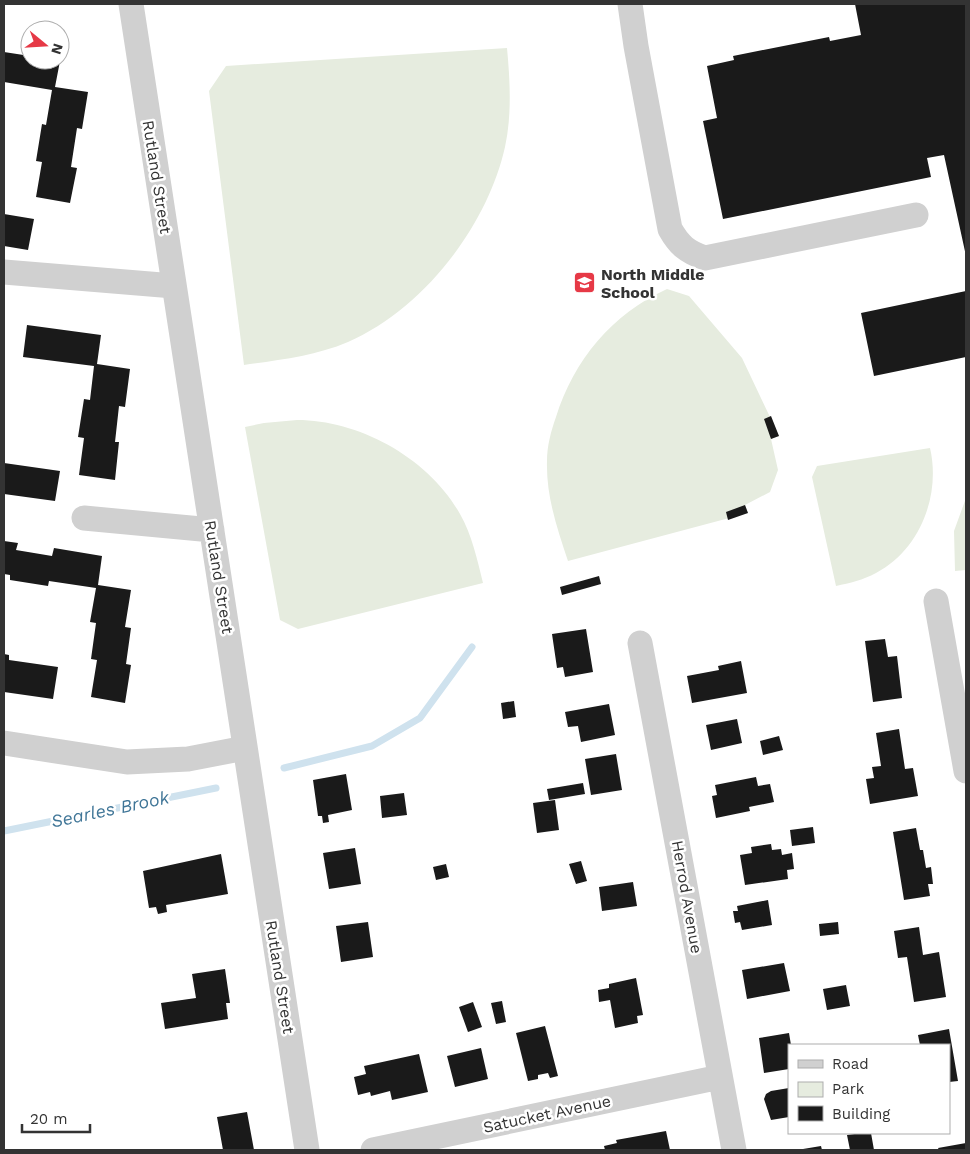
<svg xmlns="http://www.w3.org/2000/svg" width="970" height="1154" viewBox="0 0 970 1154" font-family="'Work Sans',sans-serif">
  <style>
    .green { fill: #e6ecdf }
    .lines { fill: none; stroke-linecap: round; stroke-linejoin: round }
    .stream { stroke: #cfe2ee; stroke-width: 7 }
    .building { fill: #1a1a1a }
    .minor { stroke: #d0d0d0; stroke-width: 25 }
    .labels { text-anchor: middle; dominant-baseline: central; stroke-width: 5; stroke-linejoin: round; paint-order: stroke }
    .street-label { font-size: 16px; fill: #333; stroke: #fff }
    .poi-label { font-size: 16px; font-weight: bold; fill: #333; stroke: #fff; text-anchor: start }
    .water-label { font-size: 18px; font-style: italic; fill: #3f7597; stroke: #fff }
  </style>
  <rect width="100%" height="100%" fill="#fff"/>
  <!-- green -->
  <path class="green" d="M 507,48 C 510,80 512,115 505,147 C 487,227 423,309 348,342 C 315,356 279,360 244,365 L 209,91 L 226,66 Z
    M 667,289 L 689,296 L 742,358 L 779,436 L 771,439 L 778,470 L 770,492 L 745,505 L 748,513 L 568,561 C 557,528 546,496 547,461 C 547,446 551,431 556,417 C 574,360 612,314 667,289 Z
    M 297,420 C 359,420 429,458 460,514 C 472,535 477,559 483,583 L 298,629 L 280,620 L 245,427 L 264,423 Z
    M 930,448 C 941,495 920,550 876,573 C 863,580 850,583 836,586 L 812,477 L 817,466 Z
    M 966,498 L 966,570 L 955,571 L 954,531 Z"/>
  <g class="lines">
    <!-- stream -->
    <path class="stream" d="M 284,768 L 372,746 L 420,718 L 472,647
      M 4,831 L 216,788"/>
  </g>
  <!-- building -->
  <path class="building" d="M 855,4 L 966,4 L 966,256 L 944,155 L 927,158 L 931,177 L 723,219 L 703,121 L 717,118 L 707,66 L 734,60 L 733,56 L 829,37 L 830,41 L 861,35 Z
    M 4,52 L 30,56 L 30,60 L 60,61 L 55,87 L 88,92 L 82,129 L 77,128 L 71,167 L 77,168 L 70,203 L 36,197 L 42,162 L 36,161 L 42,124 L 46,125 L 52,90 L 4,82 Z
    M 4,214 L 34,219 L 28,250 L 4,246 Z
    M 966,291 L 966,357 L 874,376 L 861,313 Z
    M 27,325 L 101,335 L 97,364 L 130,369 L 125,407 L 119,406 L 115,442 L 119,442 L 115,480 L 79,475 L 84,438 L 78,437 L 84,399 L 90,400 L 94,366 L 23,357 Z
    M 771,416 L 779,436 L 771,439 L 764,419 Z
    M 4,463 L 60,471 L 55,501 L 4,494 Z
    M 745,505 L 748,513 L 728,520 L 726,512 Z
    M 4,541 L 18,543 L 16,550 L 52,556 L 54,548 L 102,556 L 98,585 L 131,590 L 125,627 L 131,628 L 126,664 L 131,665 L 125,703 L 91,697 L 97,660 L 91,659 L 96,623 L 90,622 L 96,588 L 49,581 L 48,586 L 10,580 L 10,575 L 4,574 Z
    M 599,576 L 601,584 L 562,595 L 560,587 Z
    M 586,629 L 593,672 L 565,677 L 563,667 L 557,668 L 552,634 Z
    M 885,639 L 888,657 L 897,656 L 902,698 L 873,702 L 865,641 Z
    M 4,654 L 9,655 L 9,660 L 58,667 L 53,699 L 4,692 Z
    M 741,661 L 747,693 L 692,703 L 687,676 L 719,670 L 718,666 Z
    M 514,701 L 516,717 L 503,719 L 501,703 Z
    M 609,704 L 615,735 L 581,742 L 578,726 L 568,727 L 565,712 Z
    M 737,719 L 742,743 L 711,750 L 706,725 Z
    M 899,729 L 905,769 L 913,768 L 918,796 L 870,804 L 866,779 L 874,778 L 872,767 L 881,766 L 876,733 Z
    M 779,736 L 783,750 L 763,755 L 760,741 Z
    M 616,754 L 622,790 L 591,795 L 585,759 Z
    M 346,774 L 352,810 L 328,815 L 329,822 L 323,823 L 322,816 L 318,816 L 313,780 Z
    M 756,777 L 758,786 L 770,784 L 774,802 L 749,807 L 750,811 L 716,818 L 712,796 L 717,795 L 715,785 Z
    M 583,783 L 585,794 L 549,800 L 547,789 Z
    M 404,793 L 407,815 L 382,818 L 380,796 Z
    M 555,800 L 559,830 L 537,833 L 533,803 Z
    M 813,827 L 815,843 L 792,846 L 790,830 Z
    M 916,828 L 920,850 L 923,850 L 926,868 L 931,867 L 933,884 L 928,884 L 930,896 L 904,900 L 893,832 Z
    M 771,844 L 772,850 L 781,849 L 782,855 L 792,853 L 794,869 L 787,870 L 788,879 L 745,885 L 740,855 L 752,853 L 751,847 Z
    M 355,848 L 361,884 L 329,889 L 323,853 Z
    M 221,854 L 228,894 L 166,905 L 167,912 L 158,914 L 156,907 L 149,908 L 143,871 Z
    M 581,861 L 587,881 L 576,884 L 569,864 Z
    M 446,864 L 449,877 L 436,880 L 433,867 Z
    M 633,882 L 637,906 L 602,911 L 599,887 Z
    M 768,900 L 772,925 L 742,930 L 740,922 L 735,923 L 733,911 L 738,911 L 737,906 Z
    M 368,922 L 373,957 L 341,962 L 336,926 Z
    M 838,922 L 839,934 L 820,936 L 819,924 Z
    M 919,927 L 923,955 L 939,952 L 946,997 L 914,1002 L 907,957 L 898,958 L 894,931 Z
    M 784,963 L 790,991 L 747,999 L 742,970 Z
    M 225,969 L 230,1003 L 226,1003 L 228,1019 L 165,1029 L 161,1003 L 196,998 L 192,974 Z
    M 636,978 L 643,1015 L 637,1016 L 638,1023 L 615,1028 L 610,1000 L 599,1002 L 598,990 L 609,988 L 609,984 Z
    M 846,985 L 850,1006 L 827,1010 L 823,989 Z
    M 502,1001 L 506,1022 L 496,1024 L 491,1003 Z
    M 473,1002 L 482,1027 L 468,1032 L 459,1007 Z
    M 545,1026 L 558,1076 L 550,1078 L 548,1073 L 538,1075 L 538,1079 L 528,1081 L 516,1033 Z
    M 949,1029 L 958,1081 L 949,1082 L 949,1045 L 920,1045 L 918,1035 Z
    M 789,1033 L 791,1045 L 789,1045 L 789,1069 L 764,1073 L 759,1038 Z
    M 481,1048 L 488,1079 L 455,1087 L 447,1056 Z
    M 419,1054 L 428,1092 L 392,1100 L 390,1091 L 371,1096 L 370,1092 L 358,1095 L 354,1077 L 366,1074 L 364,1066 Z
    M 789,1088 L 789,1117 L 771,1120 L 764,1099 L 766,1094 L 771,1091 Z
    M 247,1112 L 254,1150 L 223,1150 L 217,1117 Z
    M 666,1131 L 670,1150 L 605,1150 L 604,1146 L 617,1143 L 616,1140 Z
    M 862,1133 L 871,1133 L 874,1150 L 850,1150 L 847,1135 Z
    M 966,1143 L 966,1150 L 939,1150 L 938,1148 Z
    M 821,1146 L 822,1150 L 803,1150 L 803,1149 Z"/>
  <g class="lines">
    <!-- minor -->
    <path class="minor" d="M 131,4 L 307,1150
      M 630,4 L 636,46 L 670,229 C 679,245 687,252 705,258 L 916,215
      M 4,272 L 174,286
      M 84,518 L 212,530
      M 936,601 L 966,771
      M 640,643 L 734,1150
      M 4,743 L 127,762 L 188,759 L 245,748
      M 373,1150 L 720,1077"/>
  </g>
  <!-- icons -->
  <defs>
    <symbol id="school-square" viewBox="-11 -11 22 22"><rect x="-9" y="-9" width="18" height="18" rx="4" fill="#e63946" stroke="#fff"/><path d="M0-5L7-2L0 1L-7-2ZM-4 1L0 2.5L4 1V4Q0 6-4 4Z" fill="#fff"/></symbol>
  </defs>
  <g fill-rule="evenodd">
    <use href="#school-square" x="572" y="270" width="25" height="25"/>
  </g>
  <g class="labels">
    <!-- street labels -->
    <g class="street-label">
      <text transform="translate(157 177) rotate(81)">Rutland Street</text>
      <text transform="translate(219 577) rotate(81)">Rutland Street</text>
      <text transform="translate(687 897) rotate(80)">Herrod Avenue</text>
      <text transform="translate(280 977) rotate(81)">Rutland Street</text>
      <text transform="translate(547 1114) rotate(-12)">Satucket Avenue</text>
    </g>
    <!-- poi labels -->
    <g class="poi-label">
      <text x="601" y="274">North Middle<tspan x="601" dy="18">School</tspan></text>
    </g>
    <!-- water labels -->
    <g class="water-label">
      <text transform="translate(110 809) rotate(-12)">Searles Brook</text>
    </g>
  </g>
  <!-- border -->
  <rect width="970" height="1154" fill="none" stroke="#333333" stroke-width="10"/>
  <!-- legend -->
  <rect x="788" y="1044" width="162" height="90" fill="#ffffff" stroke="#adadad"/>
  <rect x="798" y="1060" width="25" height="8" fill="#d0d0d0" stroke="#adadad"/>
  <text x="832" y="1069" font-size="15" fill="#333333">Road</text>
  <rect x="798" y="1082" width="25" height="15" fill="#e6ecdf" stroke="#adadad"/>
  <text x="832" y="1094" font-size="15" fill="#333333">Park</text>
  <rect x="798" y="1106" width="25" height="15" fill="#1a1a1a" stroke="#adadad"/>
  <text x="832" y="1119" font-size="15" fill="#333333">Building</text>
  <!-- north arrow -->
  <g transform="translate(45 45) rotate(108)"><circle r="24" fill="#ffffff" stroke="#adadad"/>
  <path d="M0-4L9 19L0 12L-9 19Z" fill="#e63946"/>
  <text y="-8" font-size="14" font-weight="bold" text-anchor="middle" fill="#333333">N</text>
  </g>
  <!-- scale -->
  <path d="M22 1124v8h68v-8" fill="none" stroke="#333333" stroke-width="2.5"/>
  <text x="30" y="1124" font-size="15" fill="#333333" stroke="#ffffff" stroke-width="4" paint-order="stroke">20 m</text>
</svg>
